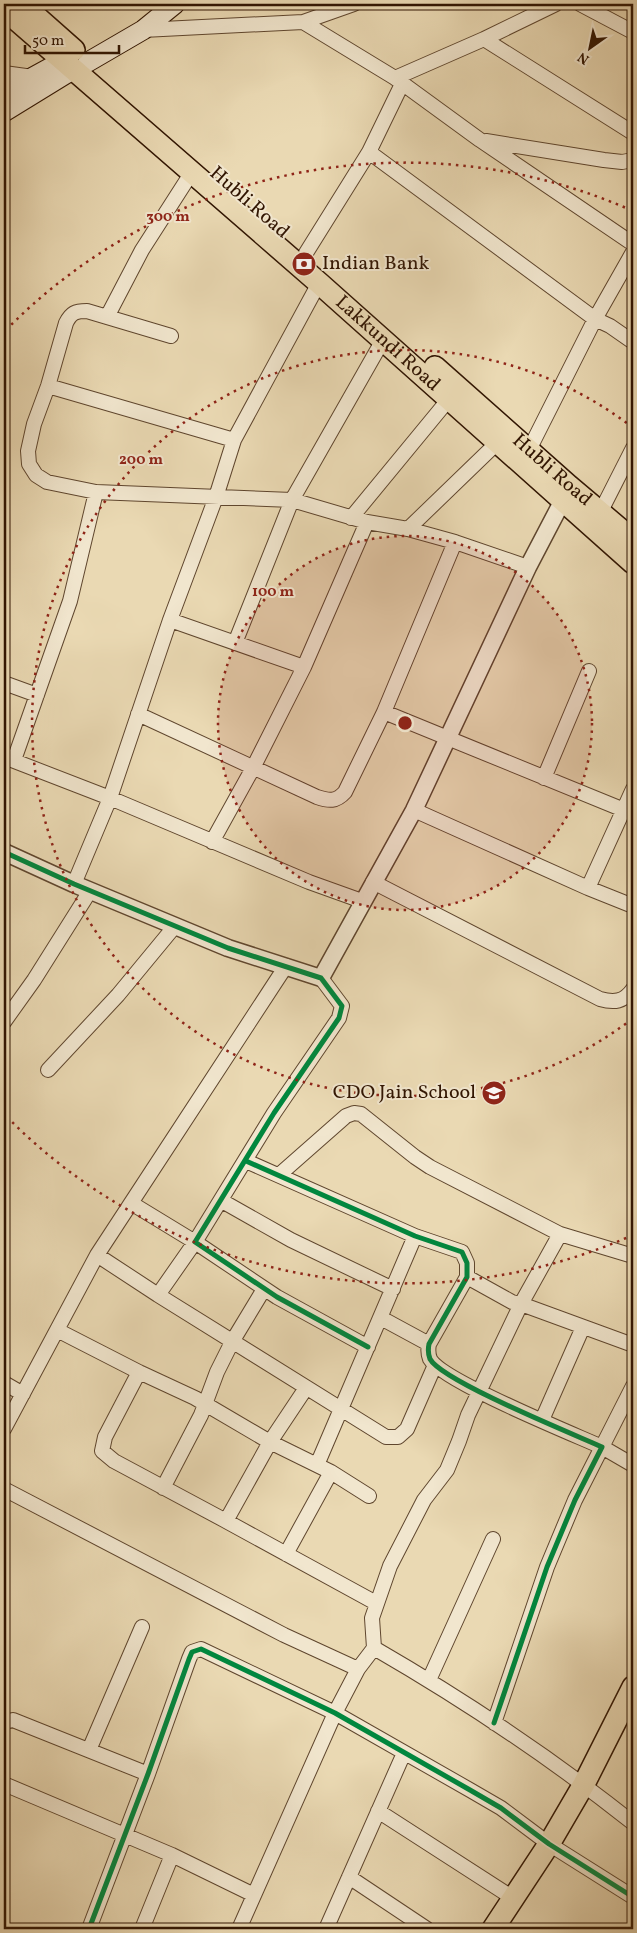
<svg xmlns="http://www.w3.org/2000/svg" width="637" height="1933" viewBox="0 0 637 1933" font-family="Vollkorn,serif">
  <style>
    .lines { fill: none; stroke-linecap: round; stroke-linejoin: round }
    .minor-casing { stroke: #5f462e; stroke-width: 16 }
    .tertiary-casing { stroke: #5f462e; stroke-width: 19 }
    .secondary-casing { stroke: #311502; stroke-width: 21 }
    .primary-casing { stroke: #311502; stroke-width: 24 }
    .minor { stroke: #f1e6ce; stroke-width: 14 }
    .tertiary { stroke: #f1e6ce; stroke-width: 16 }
    .secondary { stroke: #f1e6ce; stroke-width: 19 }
    .primary { stroke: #ead9b3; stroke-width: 21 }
    .cycleway-casing { stroke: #f1e6ce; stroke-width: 8 }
    .cycleway { stroke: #00873e; stroke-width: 5 }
    .ring { fill: none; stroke: #8f2418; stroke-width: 2.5; stroke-dasharray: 2.5 5 }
    .labels { text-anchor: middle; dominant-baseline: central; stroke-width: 4; stroke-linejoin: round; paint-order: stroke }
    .street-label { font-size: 20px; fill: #311502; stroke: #f1e6ce }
    .poi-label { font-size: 20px; fill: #311502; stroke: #f1e6ce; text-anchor: start }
    .centre { fill: #8f2418; stroke: #f1e6ce; stroke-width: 2.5 }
    .ring-label { font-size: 15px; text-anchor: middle; font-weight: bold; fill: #8f2418; stroke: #f1e6ce; stroke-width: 4; stroke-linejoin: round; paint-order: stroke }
  </style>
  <rect width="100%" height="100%" fill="#ead9b3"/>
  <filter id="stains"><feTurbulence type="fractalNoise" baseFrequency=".004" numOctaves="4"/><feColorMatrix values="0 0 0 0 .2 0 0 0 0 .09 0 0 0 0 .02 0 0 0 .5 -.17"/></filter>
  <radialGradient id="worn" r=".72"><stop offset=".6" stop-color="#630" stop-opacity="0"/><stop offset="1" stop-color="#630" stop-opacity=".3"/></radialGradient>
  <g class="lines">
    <defs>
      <path id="minor" d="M 580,4 L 633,32
        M 303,22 L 395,78 L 480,140 L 633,244
        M 143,30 L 303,22 L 354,4
        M 484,39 L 633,133
        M 4,73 L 33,77
        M 395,78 L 484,39 L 556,4
        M 486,141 L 604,160 L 622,162 L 633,160
        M 369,152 L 595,319 L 610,326 L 633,342
        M 306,253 L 369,152 L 402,84
        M 107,317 L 142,250 L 192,172
        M 171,336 L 87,311 C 75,311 71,313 66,323 L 48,386 L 34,424 L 28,451 L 29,464 L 36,475 L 47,482 L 96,492 L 292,500 L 367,522 L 408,529 L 455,542 L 528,567
        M 48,386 L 234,440
        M 529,450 L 595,319 L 633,252
        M 601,511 L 633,448
        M 351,518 L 449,399
        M 408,529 L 498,442
        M 170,620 L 304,667
        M 235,643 L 292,500 L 383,340
        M 4,683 L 37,695
        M 384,712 L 624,810
        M 138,714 L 317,797 C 329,801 336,802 345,792 L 384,712 L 455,542
        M 4,757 L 110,798 L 309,882 L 362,901
        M 14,760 L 70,601 L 96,492
        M 544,778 L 589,671
        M 414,810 L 588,888 L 633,906
        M 212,842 L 253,768 L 304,667 L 367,522
        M 373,882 L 600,999 C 614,1003 624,1002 633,989
        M 74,884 L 110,798 L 170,620 L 216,497 L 234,440 L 319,283
        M 588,888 L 633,789
        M 321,978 L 342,1006 L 339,1018 L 274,1113 L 195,1242 L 277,1297 L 368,1347
        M 4,1022 L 34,980 L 90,891
        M 48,1070 L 118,995 L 175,926
        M 246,1161 L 415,1236 L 462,1252 L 467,1263 L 467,1277 L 429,1344 C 428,1349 428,1354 430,1359 C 442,1381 573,1434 602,1447 L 575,1500 L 547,1567 L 494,1723
        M 279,1175 L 346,1116 L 354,1113 L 361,1114 L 415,1157 L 430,1167 L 560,1234 L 633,1256
        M 222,1201 L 291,1240 L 393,1289
        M 131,1203 L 195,1242 L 158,1295 L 386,1437 L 398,1437 L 407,1429 L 435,1365
        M 97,1255 L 158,1295
        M 467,1277 L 512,1302 L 521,1304 L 560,1234
        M 381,1318 L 429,1344
        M 57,1330 L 139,1372 L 195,1398 L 270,1442 L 331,1472 L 369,1496
        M 633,1345 L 521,1304 L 468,1415 L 459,1441 L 447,1470 L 424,1500 L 390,1566 L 372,1618 L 374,1648 C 464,1700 551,1758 633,1823
        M 139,1372 L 105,1437 L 102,1451 L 114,1461 L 226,1521 L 270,1442 L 306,1388
        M 4,1383 L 23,1394
        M 633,1386 L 602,1447 L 633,1465
        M 542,1420 L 583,1327
        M 4,1429 L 97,1255 L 286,966
        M 317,1465 L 415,1236
        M 163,1488 L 201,1415 L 217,1372 L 232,1342 L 264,1289
        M 4,1489 L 284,1635 L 358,1669
        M 226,1521 L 376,1603
        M 286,1554 L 331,1472
        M 429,1680 L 493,1539
        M 4,1722 L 13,1720 L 148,1774
        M 89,1750 L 142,1627
        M 4,1784 L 172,1855 L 254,1895
        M 378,1811 L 513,1898
        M 349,1877 L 427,1929
        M 89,1929 L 148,1774 L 189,1659 L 192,1652 L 201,1649 L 335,1713 L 470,1790 L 501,1808 L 549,1844 L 633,1897
        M 142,1929 L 172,1855
        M 239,1929 L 335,1713 L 358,1669 L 374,1648
        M 326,1929 L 404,1753"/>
      <path id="tertiary" d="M 4,852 L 74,884 L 228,948 L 321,978 L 414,810 L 528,567 L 563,500"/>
      <path id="secondary" d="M 88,62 L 143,30 L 175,4
        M 4,96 L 33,77 L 64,60
        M 4,112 L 74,69"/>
      <g id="primary">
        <path d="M 22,4 L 74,50"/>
        <path id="s1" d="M 4,9 L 319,283 L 633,563"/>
        <path id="s2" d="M 435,367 L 569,486 L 633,540"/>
        <path d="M 493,1929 L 549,1844 L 584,1784 L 633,1687"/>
      </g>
    </defs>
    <!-- minor casing -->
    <use href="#minor" class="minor-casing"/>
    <!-- tertiary casing -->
    <use href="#tertiary" class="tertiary-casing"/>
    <!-- secondary casing -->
    <use href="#secondary" class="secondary-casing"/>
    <!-- primary casing -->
    <use href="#primary" class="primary-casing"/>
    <!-- minor -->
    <use href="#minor" class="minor"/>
    <!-- tertiary -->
    <use href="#tertiary" class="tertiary"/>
    <!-- secondary -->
    <use href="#secondary" class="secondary"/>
    <!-- primary -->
    <use href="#primary" class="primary"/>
    <defs>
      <path id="cycleway" d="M 4,852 L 74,884 L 228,948 L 321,978 L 342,1006 L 339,1018 L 274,1113 L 195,1242 L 277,1297 L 368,1347
        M 246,1161 L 415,1236 L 462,1252 L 467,1263 L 467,1277 L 429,1344 C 428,1349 428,1354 430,1359 C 442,1381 573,1434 602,1447 L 575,1500 L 547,1567 L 494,1723
        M 89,1929 L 148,1774 L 189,1659 L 192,1652 L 201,1649 L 335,1713 L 470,1790 L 501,1808 L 549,1844 L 633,1897"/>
    </defs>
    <!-- cycleway casing -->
    <use href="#cycleway" class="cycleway-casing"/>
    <!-- cycleway -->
    <use href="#cycleway" class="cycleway"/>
  </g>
  <!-- distance rings -->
  <circle cx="405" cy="723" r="187" fill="#8f2418" fill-opacity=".12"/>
  <g class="ring">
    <circle cx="405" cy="723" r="187"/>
    <path d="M632 1019A373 373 0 1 1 632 427"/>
    <path d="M633 1235A560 560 0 0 1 6 1116M6 330A560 560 0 0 1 633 211"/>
  </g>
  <!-- icons -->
  <defs>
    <symbol id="bank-disc" viewBox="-11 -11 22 22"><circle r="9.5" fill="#8f2418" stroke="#f1e6ce"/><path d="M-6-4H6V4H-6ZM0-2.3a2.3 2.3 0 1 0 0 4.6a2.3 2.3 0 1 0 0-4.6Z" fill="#fff"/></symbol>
    <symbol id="school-disc" viewBox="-11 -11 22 22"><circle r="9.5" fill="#8f2418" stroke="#f1e6ce"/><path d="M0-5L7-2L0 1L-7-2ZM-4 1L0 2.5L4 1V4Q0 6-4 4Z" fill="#fff"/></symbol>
  </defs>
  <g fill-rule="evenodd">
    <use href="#bank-disc" x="290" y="250" width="28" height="28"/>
    <use href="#school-disc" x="480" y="1079" width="28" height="28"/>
  </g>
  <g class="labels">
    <!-- street labels -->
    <g class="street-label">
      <text transform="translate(249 203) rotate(41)">Hubli Road</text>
      <text stroke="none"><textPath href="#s1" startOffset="509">Lakkundi Road</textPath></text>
      <text stroke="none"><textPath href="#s2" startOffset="156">Hubli Road</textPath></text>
    </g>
    <!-- poi labels -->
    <g class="poi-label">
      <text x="322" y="264">Indian Bank</text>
      <text x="476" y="1093" text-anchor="end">CDO Jain School</text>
    </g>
  </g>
  <circle cx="405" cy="723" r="8" class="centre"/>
  <g class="ring-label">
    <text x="168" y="221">300 m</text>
    <text x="141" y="464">200 m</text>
    <text x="273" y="596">100 m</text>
  </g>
  <!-- margin -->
  <rect width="637" height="1933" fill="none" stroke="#ead9b3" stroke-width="20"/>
  <rect x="5" y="5" width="627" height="1923" fill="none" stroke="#311502" stroke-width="2.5"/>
  <rect x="10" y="10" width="617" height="1913" fill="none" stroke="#311502"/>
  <!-- north arrow -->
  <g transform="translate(590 48) rotate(213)" stroke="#f1e6ce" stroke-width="4" paint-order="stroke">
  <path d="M0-4L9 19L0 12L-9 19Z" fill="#311502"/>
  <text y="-8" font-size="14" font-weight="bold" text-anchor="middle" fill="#311502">N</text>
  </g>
  <!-- scale -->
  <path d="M25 45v8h94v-8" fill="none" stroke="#311502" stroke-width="2.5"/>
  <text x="32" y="45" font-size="15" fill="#311502" stroke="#f1e6ce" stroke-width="4" paint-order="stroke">50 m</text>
  <rect width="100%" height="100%" filter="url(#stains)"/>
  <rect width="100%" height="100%" fill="url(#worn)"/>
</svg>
